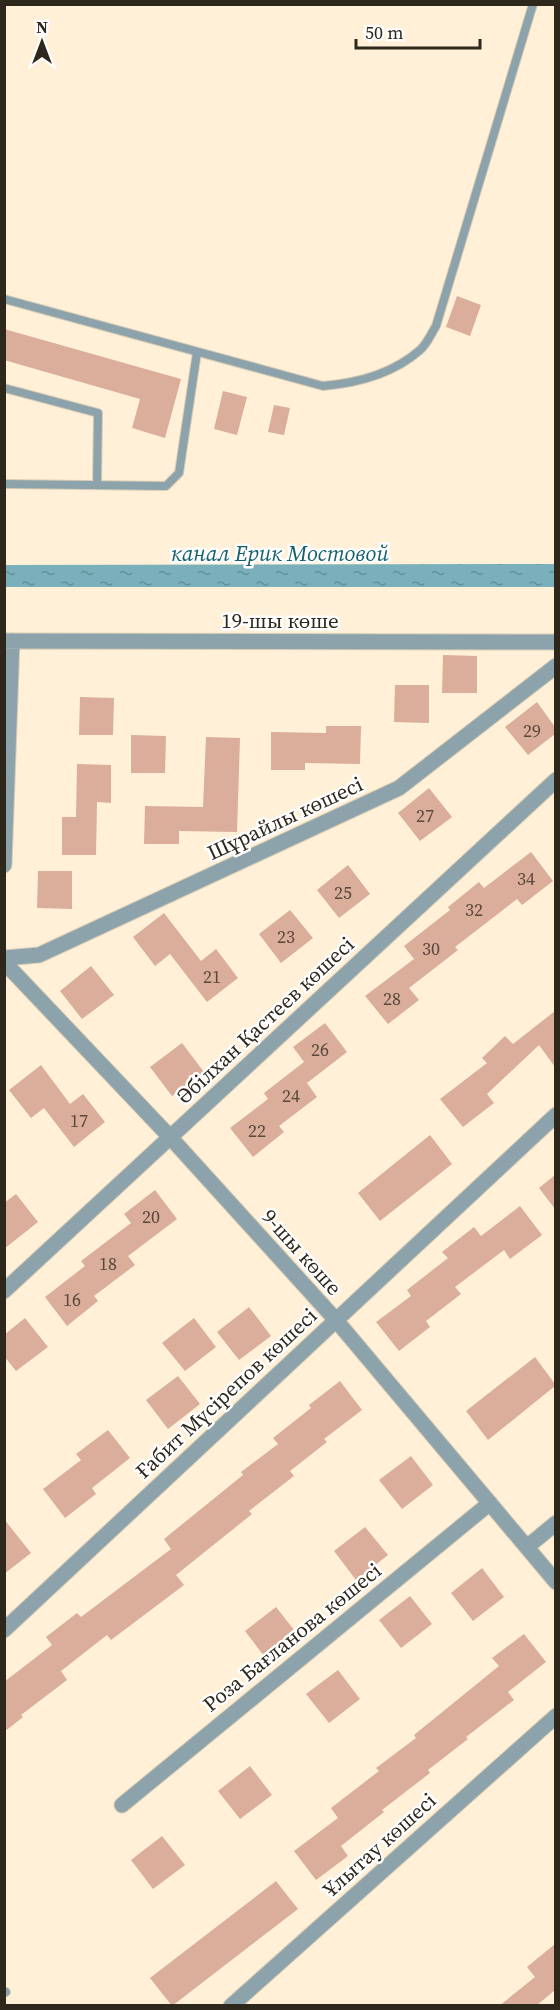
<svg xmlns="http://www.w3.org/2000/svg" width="560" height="2010" viewBox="0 0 560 2010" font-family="'Source Serif 4',serif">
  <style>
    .water { fill: url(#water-ripples) }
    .building { fill: #dbad9b }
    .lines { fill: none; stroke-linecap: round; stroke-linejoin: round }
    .lane-casing { stroke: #d9ccb5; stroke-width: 10 }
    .street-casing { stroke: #d9ccb5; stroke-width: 17 }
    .lane { stroke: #8da3ab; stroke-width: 8 }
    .street { stroke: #8da3ab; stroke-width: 15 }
    .labels { text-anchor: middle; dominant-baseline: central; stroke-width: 5; stroke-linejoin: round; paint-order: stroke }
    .number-label { font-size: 18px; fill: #59483b }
    .street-label { font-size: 21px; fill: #2e271b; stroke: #fff }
    .water-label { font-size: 22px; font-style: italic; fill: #16606c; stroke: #fff }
  </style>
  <defs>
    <pattern id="water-ripples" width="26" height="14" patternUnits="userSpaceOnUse" patternTransform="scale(1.5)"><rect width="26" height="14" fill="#7ab0bb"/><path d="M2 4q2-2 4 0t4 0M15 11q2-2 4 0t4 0" fill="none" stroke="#648f97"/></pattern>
  </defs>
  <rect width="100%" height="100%" fill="#fff0d7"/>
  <!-- water -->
  <path class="water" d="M 555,564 L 555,587 L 4,587 L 5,565 Z"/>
  <!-- building -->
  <path class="building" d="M 457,296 L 481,305 L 470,336 L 446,327 Z
    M 4,329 L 181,379 L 165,438 L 132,428 L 140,399 L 4,360 Z
    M 223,391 L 247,397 L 237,435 L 214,429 Z
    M 274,405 L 290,408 L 284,435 L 268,432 Z
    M 443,655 L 477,656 L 477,693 L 442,693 Z
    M 395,685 L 429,685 L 429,723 L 394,722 Z
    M 80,697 L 114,698 L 113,735 L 79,735 Z
    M 537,702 L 555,727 L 555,734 L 528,755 L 505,727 Z
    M 326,726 L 361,726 L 360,764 L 305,763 L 305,770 L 271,770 L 271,732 L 326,733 Z
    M 131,735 L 166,736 L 165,773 L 131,773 Z
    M 206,737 L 240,738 L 237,832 L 179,831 L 179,844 L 144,844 L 145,806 L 203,807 Z
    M 77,764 L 111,765 L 111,803 L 97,802 L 96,855 L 62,855 L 62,817 L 76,817 Z
    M 429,788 L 452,817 L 420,841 L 398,813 Z
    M 531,852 L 553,881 L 522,905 L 517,899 L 455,947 L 458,950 L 409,988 L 419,1000 L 388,1024 L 365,996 L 414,959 L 404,946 L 450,910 L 448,907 L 479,882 L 484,888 Z
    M 348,865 L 370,894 L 339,918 L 317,890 Z
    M 38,871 L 72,871 L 72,909 L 37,908 Z
    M 290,910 L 313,938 L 281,963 L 259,934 Z
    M 164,913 L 201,961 L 216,949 L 238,978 L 207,1002 L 170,954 L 155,966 L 133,937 Z
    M 91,966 L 114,995 L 82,1019 L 60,991 Z
    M 555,1011 L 555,1067 L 539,1045 L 487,1094 L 494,1103 L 463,1127 L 440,1099 L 487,1063 L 482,1058 L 505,1036 L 513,1044 Z
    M 325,1023 L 347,1052 L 307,1083 L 317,1097 L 279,1126 L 284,1132 L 253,1157 L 230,1128 L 268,1099 L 264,1093 L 304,1062 L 293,1047 Z
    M 182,1043 L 204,1072 L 172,1096 L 150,1067 Z
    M 41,1065 L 70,1104 L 83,1094 L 105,1122 L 74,1147 L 44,1108 L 31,1118 L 9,1090 Z
    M 430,1135 L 452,1164 L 380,1221 L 358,1193 Z
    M 555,1175 L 555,1209 L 539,1188 Z
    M 155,1190 L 177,1219 L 128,1256 L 135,1265 L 94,1296 L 98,1301 L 67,1326 L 45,1297 L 85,1266 L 81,1261 L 131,1223 L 124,1214 Z
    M 16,1194 L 38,1222 L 4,1249 L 4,1203 Z
    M 520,1206 L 542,1235 L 510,1259 L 504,1250 L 455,1287 L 461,1294 L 426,1321 L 430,1327 L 399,1351 L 376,1322 L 411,1296 L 407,1290 L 448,1258 L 442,1252 L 474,1227 L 481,1236 Z
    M 249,1307 L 271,1336 L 239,1360 L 217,1332 Z
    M 25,1318 L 48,1347 L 16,1371 L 4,1356 L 4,1335 Z
    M 194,1318 L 216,1347 L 185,1371 L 162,1343 Z
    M 535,1357 L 555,1384 L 555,1386 L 488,1440 L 466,1411 Z
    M 178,1376 L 200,1404 L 168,1429 L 146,1400 Z
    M 340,1381 L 362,1410 L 324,1439 L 327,1442 L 290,1471 L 294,1476 L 249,1511 L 252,1514 L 176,1575 L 184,1585 L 111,1640 L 107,1635 L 61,1671 L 67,1680 L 21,1715 L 23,1717 L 4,1732 L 4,1682 L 52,1645 L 46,1637 L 77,1613 L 81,1617 L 171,1549 L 164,1539 L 243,1475 L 241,1472 L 278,1444 L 273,1438 L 311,1408 L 309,1405 Z
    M 108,1430 L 130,1458 L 92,1488 L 96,1494 L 65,1518 L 43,1489 L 81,1460 L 76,1454 Z
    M 411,1456 L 433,1485 L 402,1509 L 379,1480 Z
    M 4,1519 L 31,1553 L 4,1574 Z
    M 365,1527 L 388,1555 L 356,1580 L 334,1551 Z
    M 482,1568 L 504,1597 L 473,1621 L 451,1593 Z
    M 410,1596 L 432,1624 L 401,1648 L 379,1620 Z
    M 276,1607 L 298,1635 L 267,1660 L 245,1631 Z
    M 524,1634 L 546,1662 L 508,1692 L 514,1700 L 466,1737 L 468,1739 L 428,1770 L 430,1773 L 382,1810 L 384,1812 L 341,1846 L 348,1856 L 316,1880 L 294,1851 L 338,1818 L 331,1808 L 379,1771 L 376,1768 L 416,1738 L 414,1735 L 499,1666 L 492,1658 Z
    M 338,1670 L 360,1699 L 329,1723 L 306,1694 Z
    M 250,1766 L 272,1795 L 240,1819 L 218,1791 Z
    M 162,1836 L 185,1865 L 153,1889 L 131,1860 Z
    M 276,1881 L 298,1909 L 172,2006 L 150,1978 Z
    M 555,1944 L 555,1990 L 536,2006 L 499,2006 L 535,1977 L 527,1967 Z"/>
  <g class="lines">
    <defs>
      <path id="lane" d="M 4,299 L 323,386 C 358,383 393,374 420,350 C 427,344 431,334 436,326 L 533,4
        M 4,388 L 98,413 L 97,485
        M 4,484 L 166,486 L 179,473 L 197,352
        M 4,1993 L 6,1992"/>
      <path id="street" d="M 4,641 L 556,642
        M 4,865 L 12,641
        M 4,958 L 39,955 L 399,788 L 556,666
        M 4,962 L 170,1137 L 335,1319 L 556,1582
        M 4,1291 L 556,780
        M 527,1547 L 556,1523
        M 4,1630 L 556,1115
        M 122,1805 L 490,1503
        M 231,2006 L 556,1716"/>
    </defs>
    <!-- lane casing -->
    <use href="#lane" class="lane-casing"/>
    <!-- street casing -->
    <use href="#street" class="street-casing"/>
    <!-- lane -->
    <use href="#lane" class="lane"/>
    <!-- street -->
    <use href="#street" class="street"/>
  </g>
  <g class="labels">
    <!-- number labels -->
    <g class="number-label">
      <text x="532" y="730">29</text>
      <text x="425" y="815">27</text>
      <text x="526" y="878">34</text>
      <text x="343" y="892">25</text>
      <text x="474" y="909">32</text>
      <text x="286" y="936">23</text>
      <text x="431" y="948">30</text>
      <text x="212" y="976">21</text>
      <text x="392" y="998">28</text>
      <text x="320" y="1049">26</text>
      <text x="291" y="1095">24</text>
      <text x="79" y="1120">17</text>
      <text x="257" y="1130">22</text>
      <text x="151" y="1216">20</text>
      <text x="108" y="1263">18</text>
      <text x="72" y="1299">16</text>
    </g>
    <!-- street labels -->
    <g class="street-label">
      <text x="280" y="620">19-шы көше</text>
      <text transform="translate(285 818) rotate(-25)">Шұрайлы көшесі</text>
      <text transform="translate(265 1020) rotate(-43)">Әбілхан Қастеев көшесi</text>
      <text transform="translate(302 1252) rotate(48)">9-шы көше</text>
      <text transform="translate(226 1393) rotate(-43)">Ғабит Мүсірепов көшесi</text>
      <text transform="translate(292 1637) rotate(-39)">Роза Бағланова көшесi</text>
      <text transform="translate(379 1845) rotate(-42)">Ұлытау көшесi</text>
    </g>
    <!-- water labels -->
    <g class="water-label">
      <text x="280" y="553">канал Ерик Мостовой</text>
    </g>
  </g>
  <!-- border -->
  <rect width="560" height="2010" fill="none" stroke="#2e271b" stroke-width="12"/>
  <!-- north arrow -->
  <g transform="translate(42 42)" stroke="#ffffff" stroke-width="4.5" paint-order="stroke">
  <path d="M0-4.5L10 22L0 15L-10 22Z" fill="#2e271b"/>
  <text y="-9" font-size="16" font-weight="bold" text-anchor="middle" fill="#2e271b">N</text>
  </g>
  <!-- scale -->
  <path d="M356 39v9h124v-9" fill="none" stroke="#2e271b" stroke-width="3"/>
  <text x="365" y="39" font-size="18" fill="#2e271b" stroke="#ffffff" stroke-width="4.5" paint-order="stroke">50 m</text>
</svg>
